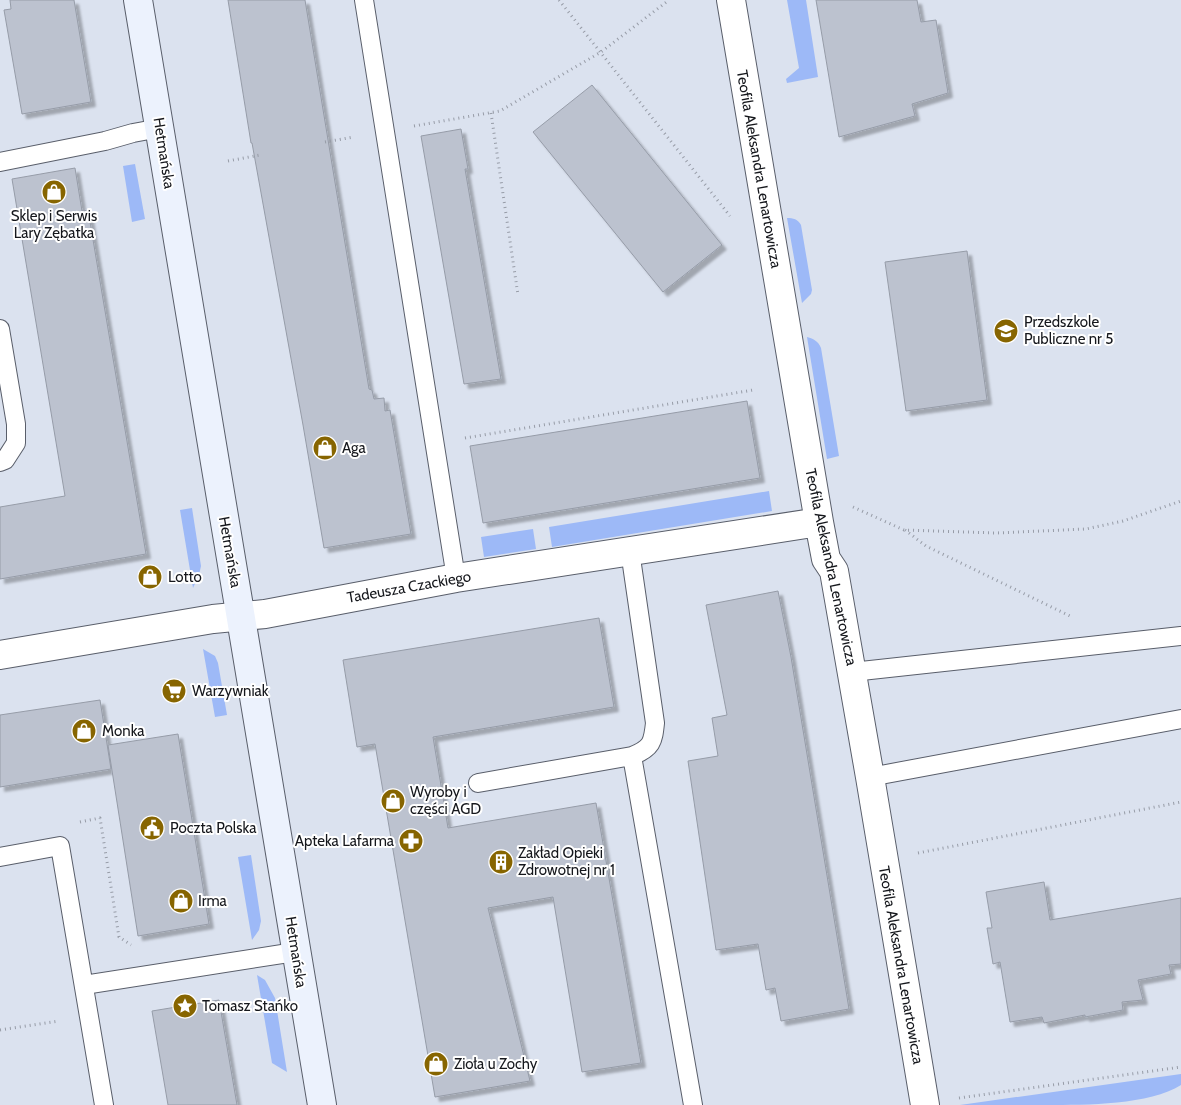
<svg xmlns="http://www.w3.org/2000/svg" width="1181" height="1105" viewBox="0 0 1181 1105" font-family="Cabin,sans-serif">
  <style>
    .green { fill: #9db9f7 }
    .building { fill: #bcc2cf; stroke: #969ca8; filter: url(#shadow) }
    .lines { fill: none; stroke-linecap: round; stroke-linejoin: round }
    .lane-casing { stroke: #595e6a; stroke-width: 20 }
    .street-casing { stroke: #595e6a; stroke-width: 30 }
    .secondary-casing { stroke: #595e6a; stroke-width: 30 }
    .path { stroke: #979ca7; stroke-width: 3; stroke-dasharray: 1 4; stroke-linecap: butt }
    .lane { stroke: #fff; stroke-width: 18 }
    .street { stroke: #fff; stroke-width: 28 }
    .secondary { stroke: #ecf2fd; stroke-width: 28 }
    .labels { text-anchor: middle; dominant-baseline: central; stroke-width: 4; stroke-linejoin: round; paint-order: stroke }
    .street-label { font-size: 15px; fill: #15171c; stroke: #fff }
    .poi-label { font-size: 15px; fill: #15171c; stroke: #fff; text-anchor: start }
  </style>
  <defs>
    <filter id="shadow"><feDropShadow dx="4.5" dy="4.5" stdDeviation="1" flood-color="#0004"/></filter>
  </defs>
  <rect width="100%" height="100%" fill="#dbe2ef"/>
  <!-- green -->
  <path class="green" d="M 787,0 L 806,0 L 818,77 L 787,83 L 786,79 L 799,68 Z
    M 135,164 L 145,219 L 132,222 L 123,166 Z
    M 787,218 C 793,218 798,219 801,225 L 812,290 L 811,294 L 802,303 Z
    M 807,337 C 814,339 818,341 821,348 L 839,456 L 827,459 Z
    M 769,491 L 772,511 L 552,547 L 549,527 Z
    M 192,508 L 201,566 L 199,575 L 193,588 L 180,510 Z
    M 533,529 L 536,549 L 484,557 L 481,537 Z
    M 203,649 L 215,656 L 218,663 L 227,715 L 215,717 Z
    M 251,855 L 261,921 L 259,930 L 252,940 L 238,857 Z
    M 257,975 L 265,980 L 275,998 L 287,1072 L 272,1063 Z
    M 1181,1074 L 1181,1085 C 1150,1105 1086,1105 1047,1105 C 1018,1105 989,1105 960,1105 Z"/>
  <!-- building -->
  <path class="building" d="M 10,0 L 74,0 L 91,102 L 22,114 L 4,10 L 11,9 Z
    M 228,0 L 305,0 L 369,389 L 372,390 L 374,399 L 384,398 L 385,411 L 390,410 L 411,534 L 324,548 L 303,425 L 252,143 L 251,143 Z
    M 816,0 L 917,0 L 921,22 L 936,20 L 948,93 L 912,104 L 915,116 L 839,137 Z
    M 592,85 L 722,245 L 663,292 L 533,132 Z
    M 461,129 L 468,169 L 465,169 L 501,379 L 464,384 L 421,136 Z
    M 75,168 L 82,211 L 88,210 L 146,554 L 0,579 L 0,507 L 65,496 L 12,179 Z
    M 967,251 L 987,400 L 906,411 L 885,262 Z
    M 747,401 L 760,478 L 483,523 L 470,446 Z
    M 778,591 L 791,657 L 849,1009 L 781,1021 L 775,988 L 766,990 L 758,944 L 716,950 L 688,761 L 718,756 L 712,718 L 727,715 L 706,605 Z
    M 599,618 L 614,707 L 433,737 L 448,828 L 596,803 L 641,1063 L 582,1072 L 553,897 L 488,908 L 530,1081 L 435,1097 L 375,744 L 357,747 L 343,660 Z
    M 100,700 L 111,769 L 0,787 L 0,715 Z
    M 178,734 L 209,924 L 138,936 L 108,745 Z
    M 1044,882 L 1050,920 L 1181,898 L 1181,964 L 1169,965 L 1171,974 L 1138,980 L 1143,1000 L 1122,1002 L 1123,1010 L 1085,1017 L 1085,1015 L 1044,1023 L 1042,1017 L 1010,1022 L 1000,962 L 993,964 L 987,928 L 992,928 L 986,892 Z
    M 219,1000 L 237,1105 L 168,1105 L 152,1011 Z"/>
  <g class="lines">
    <defs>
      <path id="lane" d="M 364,0 L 456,578
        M 0,162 L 105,141 L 133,133 L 160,128
        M 0,329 L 16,424 L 16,443 L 5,460 L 0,462
        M 852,672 L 1181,636
        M 632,756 L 693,1105
        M 870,777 L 1181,719
        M 478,783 L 632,756 C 652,748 653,742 655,723 L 630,551
        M 0,857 L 60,846 L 104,1105
        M 84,985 L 295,952"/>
      <path id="street" d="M 731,0 L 819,522 L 826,559 L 834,571 L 870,777 L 925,1105
        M 0,655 L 213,619 L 265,614 L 456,578 L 819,522"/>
      <path id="secondary" d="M 138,0 L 322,1105"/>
    </defs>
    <!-- lane casing -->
    <use href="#lane" class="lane-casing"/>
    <!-- street casing -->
    <use href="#street" class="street-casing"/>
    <!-- secondary casing -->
    <use href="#secondary" class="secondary-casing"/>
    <!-- path -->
    <path class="path" d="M 559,0 L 730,216
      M 491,113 L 518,295
      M 414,126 L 500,111 L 601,52 L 669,0
      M 325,142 L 354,137
      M 228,161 L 260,155
      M 465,438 L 753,390
      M 853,507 L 904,530 L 996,533 L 1086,529 L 1123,521 L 1181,501
      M 905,530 L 926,546 L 1070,616
      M 80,822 L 100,818 L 119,937 L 131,945
      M 918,853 L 1181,802
      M 0,1030 L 59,1021
      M 959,1098 L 1181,1067"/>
    <!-- lane -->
    <use href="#lane" class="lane"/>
    <!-- street -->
    <use href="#street" class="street"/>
    <!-- secondary -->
    <use href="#secondary" class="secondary"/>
  </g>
  <!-- icons -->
  <defs>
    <symbol id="shop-disc" viewBox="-11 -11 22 22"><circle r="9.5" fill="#876500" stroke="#fff"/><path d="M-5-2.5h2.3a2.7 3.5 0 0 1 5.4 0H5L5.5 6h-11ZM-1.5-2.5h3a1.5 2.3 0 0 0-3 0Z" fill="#fff"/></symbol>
    <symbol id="school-disc" viewBox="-11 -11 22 22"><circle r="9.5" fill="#876500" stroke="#fff"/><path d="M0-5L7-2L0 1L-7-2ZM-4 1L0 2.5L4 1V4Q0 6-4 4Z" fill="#fff"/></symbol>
    <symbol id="supermarket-disc" viewBox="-11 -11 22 22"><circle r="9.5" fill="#876500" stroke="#fff"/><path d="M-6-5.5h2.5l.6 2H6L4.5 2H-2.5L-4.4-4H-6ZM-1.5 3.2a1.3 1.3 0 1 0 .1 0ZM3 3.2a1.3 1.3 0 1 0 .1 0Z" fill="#fff"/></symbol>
    <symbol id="civic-disc" viewBox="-11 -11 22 22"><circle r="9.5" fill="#876500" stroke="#fff"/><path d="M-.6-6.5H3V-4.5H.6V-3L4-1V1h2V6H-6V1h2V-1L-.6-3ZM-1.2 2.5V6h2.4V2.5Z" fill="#fff"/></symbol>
    <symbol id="pharmacy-disc" viewBox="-11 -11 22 22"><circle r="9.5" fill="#876500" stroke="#fff"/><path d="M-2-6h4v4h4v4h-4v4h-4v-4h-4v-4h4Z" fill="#fff"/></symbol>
    <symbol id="building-disc" viewBox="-11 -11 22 22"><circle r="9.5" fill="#876500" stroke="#fff"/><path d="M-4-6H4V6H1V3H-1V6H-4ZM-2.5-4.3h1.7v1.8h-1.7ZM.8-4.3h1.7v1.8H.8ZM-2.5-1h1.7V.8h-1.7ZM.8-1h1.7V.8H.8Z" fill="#fff"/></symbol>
    <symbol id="sight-disc" viewBox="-11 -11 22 22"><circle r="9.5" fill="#876500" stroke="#fff"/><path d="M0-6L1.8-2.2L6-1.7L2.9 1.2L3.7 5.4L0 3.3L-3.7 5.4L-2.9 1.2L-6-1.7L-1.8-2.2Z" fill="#fff"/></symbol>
  </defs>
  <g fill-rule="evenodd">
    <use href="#shop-disc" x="40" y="178" width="28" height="28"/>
    <use href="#school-disc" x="992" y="317" width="28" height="28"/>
    <use href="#shop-disc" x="311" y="434" width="28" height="28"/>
    <use href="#shop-disc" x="136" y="563" width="28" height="28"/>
    <use href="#supermarket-disc" x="160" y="677" width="28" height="28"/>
    <use href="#shop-disc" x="70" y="717" width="28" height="28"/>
    <use href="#shop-disc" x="379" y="787" width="28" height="28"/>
    <use href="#civic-disc" x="138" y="814" width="28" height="28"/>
    <use href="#pharmacy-disc" x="397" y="827" width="28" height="28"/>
    <use href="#building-disc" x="487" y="848" width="28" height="28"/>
    <use href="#shop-disc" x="167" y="887" width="28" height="28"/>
    <use href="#sight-disc" x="171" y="992" width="28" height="28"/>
    <use href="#shop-disc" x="422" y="1050" width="28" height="28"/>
  </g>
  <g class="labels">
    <!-- street labels -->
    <g class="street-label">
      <text transform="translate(164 153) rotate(81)">Hetmańska</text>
      <text transform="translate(759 169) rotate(80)">Teofila Aleksandra Lenartowicza</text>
      <text transform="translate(230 552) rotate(80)">Hetmańska</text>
      <text transform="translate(831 567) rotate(78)">Teofila Aleksandra Lenartowicza</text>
      <text transform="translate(409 587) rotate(-10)">Tadeusza Czackiego</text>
      <text transform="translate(296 952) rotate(81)">Hetmańska</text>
      <text transform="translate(901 965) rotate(80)">Teofila Aleksandra Lenartowicza</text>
    </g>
    <!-- poi labels -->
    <g class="poi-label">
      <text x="54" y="216" text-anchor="middle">Sklep i Serwis<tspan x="54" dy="17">Lary Zębatka</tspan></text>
      <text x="1024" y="322">Przedszkole<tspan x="1024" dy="17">Publiczne nr 5</tspan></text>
      <text x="342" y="448">Aga</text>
      <text x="168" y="577">Lotto</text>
      <text x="192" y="691">Warzywniak</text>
      <text x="102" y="731">Monka</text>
      <text x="410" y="792">Wyroby i<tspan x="410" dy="17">części AGD</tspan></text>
      <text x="170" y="828">Poczta Polska</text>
      <text x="394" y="841" text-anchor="end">Apteka Lafarma</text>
      <text x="518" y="853">Zakład Opieki<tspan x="518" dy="17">Zdrowotnej nr 1</tspan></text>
      <text x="198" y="901">Irma</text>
      <text x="202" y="1006">Tomasz Stańko</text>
      <text x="454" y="1064">Zioła u Zochy</text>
    </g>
  </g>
</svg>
